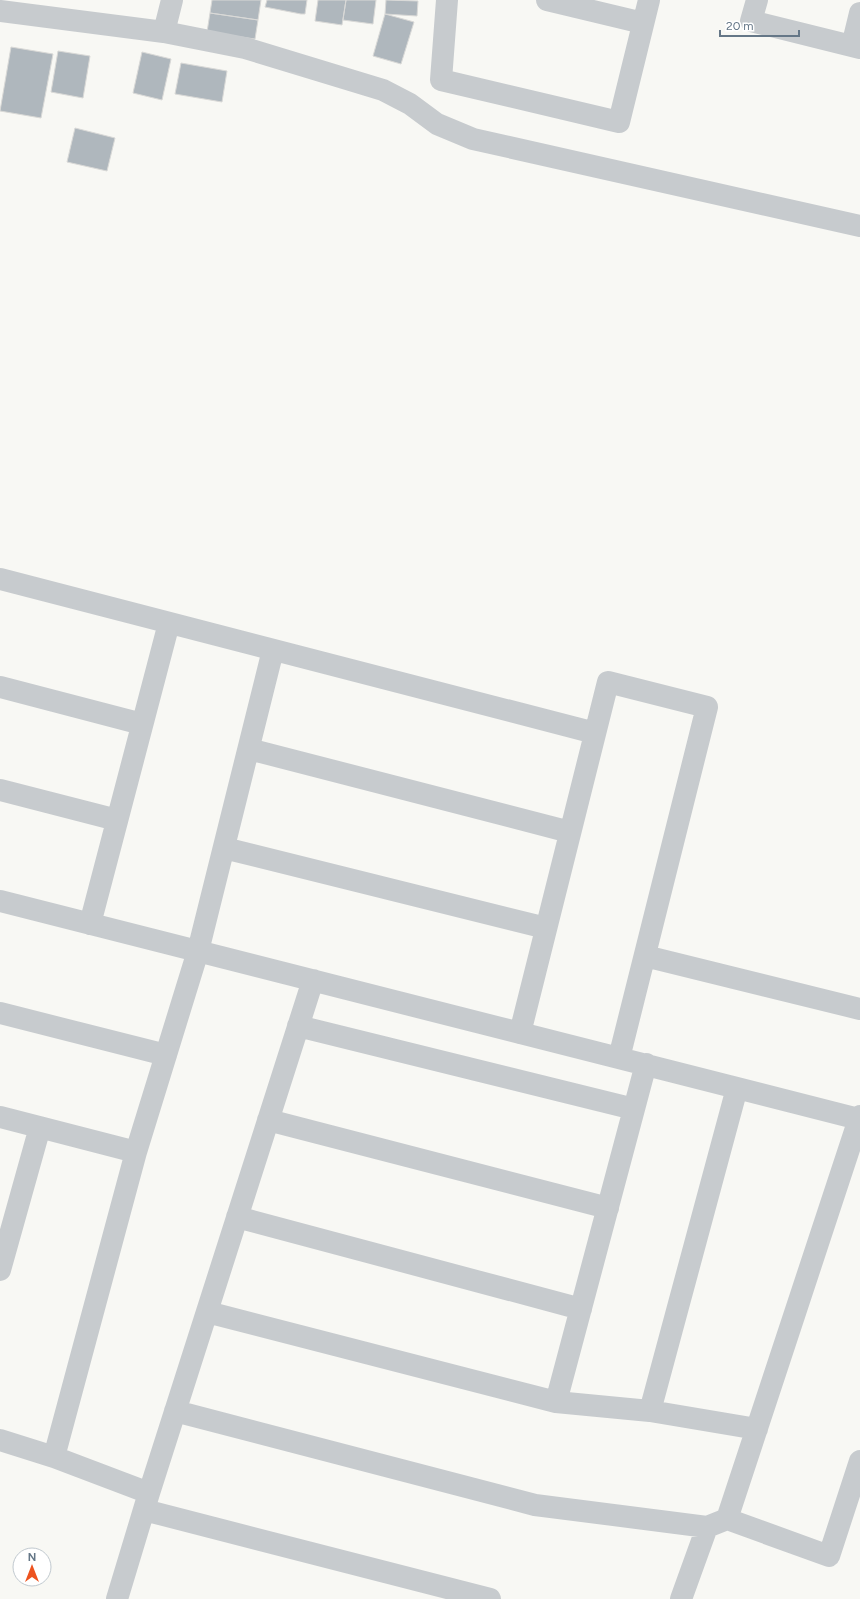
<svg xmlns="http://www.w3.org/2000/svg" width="860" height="1599" viewBox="0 0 860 1599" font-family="Figtree,sans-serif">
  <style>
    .building { fill: #afb7bd; stroke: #d9d9d7 }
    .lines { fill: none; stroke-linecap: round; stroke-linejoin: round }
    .street { stroke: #c7cbce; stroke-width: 22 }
  </style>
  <rect width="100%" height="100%" fill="#f8f8f4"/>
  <!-- building -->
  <path class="building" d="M 212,0 L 261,0 L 258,20 L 210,13 Z
    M 267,0 L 307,0 L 305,14 L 301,14 L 265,7 Z
    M 318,0 L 346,0 L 342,25 L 315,21 Z
    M 346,0 L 376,0 L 373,24 L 343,20 Z
    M 386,0 L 418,1 L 417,16 L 385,14 Z
    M 210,13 L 258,20 L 255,39 L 207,32 Z
    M 385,14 L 414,22 L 401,64 L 373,56 Z
    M 11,47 L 53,54 L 41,118 L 0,111 Z
    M 58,51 L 90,56 L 83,98 L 51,92 Z
    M 142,52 L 171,59 L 162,100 L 133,93 Z
    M 181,63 L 227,71 L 222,102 L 175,94 Z
    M 75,128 L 115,138 L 107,171 L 67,162 Z"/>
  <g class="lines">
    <!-- street -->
    <path class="street" d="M 447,0 L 441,80 L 619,122 L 649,0
      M 547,0 L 643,23
      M 757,0 L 751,21 L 860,48
      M 0,11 L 164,32 L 245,48 L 383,90 L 410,104 L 437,124 L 473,139 L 860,226
      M 164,32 L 172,0
      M 852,46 L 860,13
      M 0,579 L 595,733
      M 0,687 L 142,724
      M 249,749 L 570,832
      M 0,790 L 117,820
      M 224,848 L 546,928
      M 0,901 L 859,1119
      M 90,924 L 169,623
      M 645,956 L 860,1009
      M 0,1013 L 166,1055
      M 298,1026 L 634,1109
      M 520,1033 L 608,682 L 707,707 L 619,1058
      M 0,1117 L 136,1152
      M 268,1120 L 608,1208
      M 237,1217 L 581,1309
      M 0,1270 L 40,1127
      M 207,1312 L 556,1402 L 650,1411 L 757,1429
      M 556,1402 L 646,1064
      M 175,1411 L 535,1505 L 707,1527
      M 650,1411 L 737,1088
      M 0,1440 L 54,1457 L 149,1493
      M 54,1457 L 136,1152 L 198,951 L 273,650
      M 144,1510 L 490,1599
      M 727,1519 L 829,1556 L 860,1461
      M 117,1599 L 149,1493 L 313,980
      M 681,1599 L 707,1527 L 727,1519 L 860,1116"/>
  </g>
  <!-- north arrow -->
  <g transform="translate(32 1567)"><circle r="19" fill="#ffffff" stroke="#c1c9cf"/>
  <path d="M0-3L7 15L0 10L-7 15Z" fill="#ed531f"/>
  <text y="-6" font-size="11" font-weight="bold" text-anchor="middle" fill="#657787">N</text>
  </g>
  <!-- scale -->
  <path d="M720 30v6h79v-6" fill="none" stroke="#657787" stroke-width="2"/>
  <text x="726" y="30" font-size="12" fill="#657787" stroke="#ffffff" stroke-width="3" paint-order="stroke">20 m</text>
</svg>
